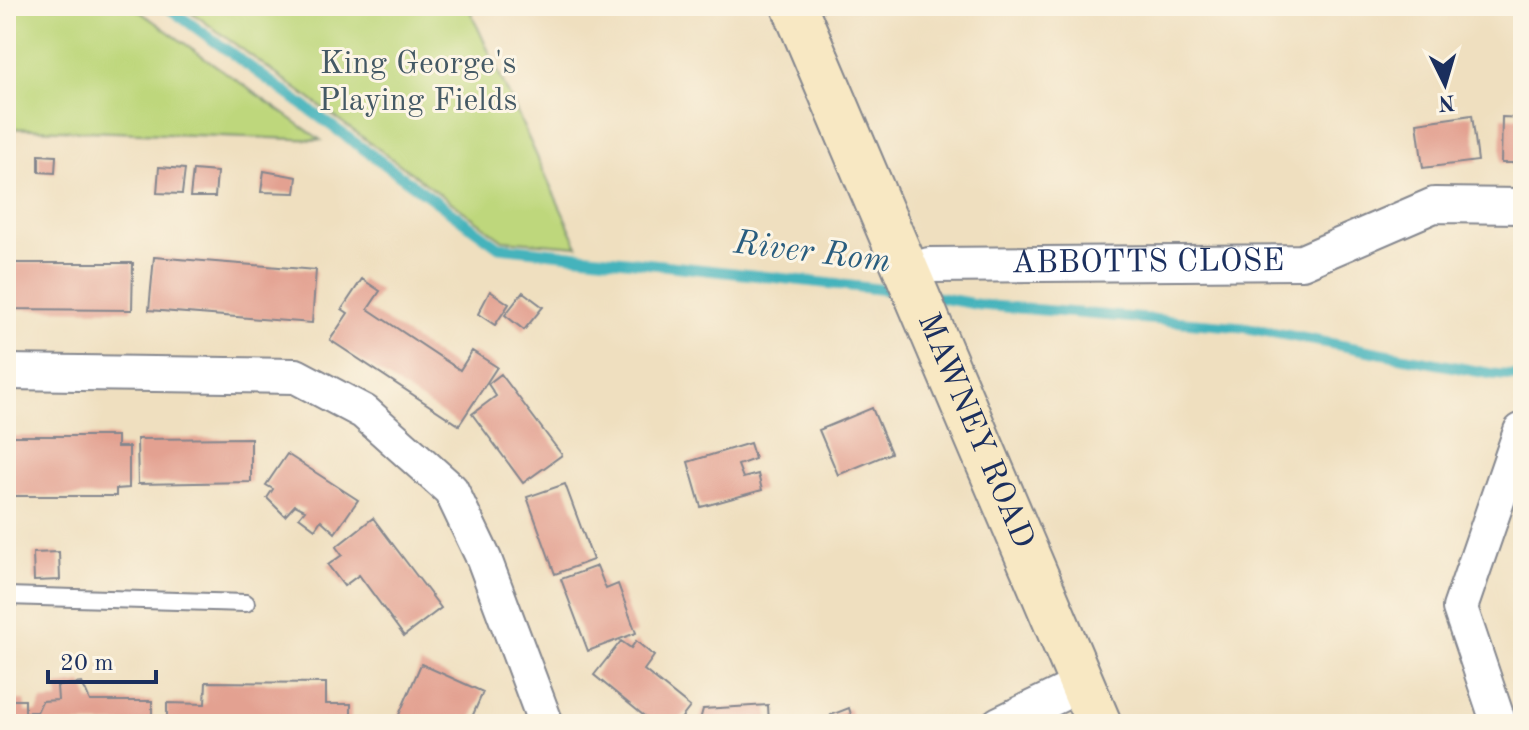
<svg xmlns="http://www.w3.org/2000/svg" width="1529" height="730" viewBox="0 0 1529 730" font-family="'Old Standard TT',serif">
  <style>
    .green { fill: #bed77b; stroke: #6c836c; stroke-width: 2 }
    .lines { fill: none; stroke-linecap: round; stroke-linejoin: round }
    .stream { stroke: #44b3bc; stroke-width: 11 }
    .building { fill: #e3a191 }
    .lane-casing { stroke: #85878e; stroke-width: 20 }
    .street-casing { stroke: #85878e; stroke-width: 38 }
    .secondary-casing { stroke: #85878e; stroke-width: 48 }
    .lane { stroke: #fff; stroke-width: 16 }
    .street { stroke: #fff; stroke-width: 34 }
    .secondary { stroke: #f8e8c3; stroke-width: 44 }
    .labels { text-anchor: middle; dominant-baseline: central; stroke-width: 6; stroke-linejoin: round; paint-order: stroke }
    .park-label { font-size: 32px; fill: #445965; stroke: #fcf5e5 }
    .street-label { font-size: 32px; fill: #1b2f5e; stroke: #fcf5e5 }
    .water-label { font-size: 34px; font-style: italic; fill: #295d7f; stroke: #fcf5e5 }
  </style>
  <rect width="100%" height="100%" fill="#fcf5e5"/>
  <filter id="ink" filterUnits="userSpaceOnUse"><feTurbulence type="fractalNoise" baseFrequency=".0125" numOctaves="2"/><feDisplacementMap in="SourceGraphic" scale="16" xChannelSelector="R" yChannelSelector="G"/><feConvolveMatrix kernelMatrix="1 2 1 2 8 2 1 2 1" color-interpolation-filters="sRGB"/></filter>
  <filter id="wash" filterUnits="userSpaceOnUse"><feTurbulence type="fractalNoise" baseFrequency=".006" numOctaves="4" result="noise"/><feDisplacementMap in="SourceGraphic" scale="32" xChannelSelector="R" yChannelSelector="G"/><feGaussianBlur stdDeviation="1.8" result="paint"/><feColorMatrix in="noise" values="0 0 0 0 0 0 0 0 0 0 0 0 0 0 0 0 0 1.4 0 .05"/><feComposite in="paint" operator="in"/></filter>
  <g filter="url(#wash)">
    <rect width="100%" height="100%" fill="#efdfbf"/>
    <!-- green -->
    <path class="green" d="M 6,6 L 132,6 L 321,140 L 6,128 Z
      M 183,6 L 468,6 L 578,246 L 503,240 Z"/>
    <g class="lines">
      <!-- stream -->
      <path class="stream" d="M 166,6 L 499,247 L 905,292
        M 930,296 L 981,305 L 1243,327 L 1492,374 L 1523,377"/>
    </g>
    <g id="blocks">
      <!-- building -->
      <path class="building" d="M 1472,115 L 1478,161 L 1423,168 L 1417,123 Z
        M 1502,117 L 1523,118 L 1523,163 L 1501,163 Z
        M 39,155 L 56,156 L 55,173 L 39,172 Z
        M 159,167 L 185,169 L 182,194 L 157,193 Z
        M 193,170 L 217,172 L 215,197 L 190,197 Z
        M 264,171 L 297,177 L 295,193 L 261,192 Z
        M 154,257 L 316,270 L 312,323 L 149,310 Z
        M 6,263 L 133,263 L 132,310 L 6,309 Z
        M 362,279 L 380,291 L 368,309 L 460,370 L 472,351 L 497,367 L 459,425 L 330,340 L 348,313 L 342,309 Z
        M 490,291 L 509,304 L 495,325 L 478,314 Z
        M 523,292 L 543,307 L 524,330 L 505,315 Z
        M 501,374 L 562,455 L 523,483 L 472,414 L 496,396 L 488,384 Z
        M 872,408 L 891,453 L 838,475 L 819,430 Z
        M 6,436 L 117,436 L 117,447 L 129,447 L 129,488 L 116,489 L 116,496 L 6,496 Z
        M 251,438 L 251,482 L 138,484 L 137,439 Z
        M 750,443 L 755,459 L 738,465 L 743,478 L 758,474 L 762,490 L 701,507 L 688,462 Z
        M 287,454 L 358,500 L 335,533 L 321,520 L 315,529 L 299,517 L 305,510 L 295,505 L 285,516 L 267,498 L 273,489 L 266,485 Z
        M 565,484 L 593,560 L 555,574 L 527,497 Z
        M 373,518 L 441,608 L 404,636 L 359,575 L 344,586 L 328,565 L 342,555 L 336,547 Z
        M 59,552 L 60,580 L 34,581 L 33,553 Z
        M 597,566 L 606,589 L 618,584 L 636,633 L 588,651 L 561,579 Z
        M 621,641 L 631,648 L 636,641 L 654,656 L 644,670 L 690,707 L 677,724 L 654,724 L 594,675 Z
        M 421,664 L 483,692 L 469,724 L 395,724 Z
        M 206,682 L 326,683 L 326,704 L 351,704 L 351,724 L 167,724 L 167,703 L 205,704 Z
        M 82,683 L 90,701 L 152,701 L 152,724 L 6,724 L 6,700 L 25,700 L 25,712 L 37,712 L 42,701 L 58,700 L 57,686 Z
        M 768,705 L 769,724 L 699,724 L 703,709 Z
        M 849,708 L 854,724 L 835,724 L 831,715 Z"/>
    </g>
  </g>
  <g filter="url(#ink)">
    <use href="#blocks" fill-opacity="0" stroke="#85878e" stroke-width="2"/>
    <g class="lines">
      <defs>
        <path id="lane" d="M 6,596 L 246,603"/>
        <g id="street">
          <path id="s1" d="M 907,272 L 929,265 L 1302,262 L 1434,205 L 1523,206"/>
          <path d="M 6,372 L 296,376 L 364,412 L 451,490 L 484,559 L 546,724"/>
          <path d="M 999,724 L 1082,684"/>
          <path d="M 1499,724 L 1460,608 L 1521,431"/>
        </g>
        <g id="secondary">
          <path id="s2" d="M 794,6 L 1099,724"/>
        </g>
      </defs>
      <!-- lane casing -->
      <use href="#lane" class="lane-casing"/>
      <!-- street casing -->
      <use href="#street" class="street-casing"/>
      <!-- secondary casing -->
      <use href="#secondary" class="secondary-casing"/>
      <!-- lane -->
      <use href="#lane" class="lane"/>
      <!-- street -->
      <use href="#street" class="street"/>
      <!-- secondary -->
      <use href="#secondary" class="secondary"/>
    </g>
  </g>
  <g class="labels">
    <!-- park labels -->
    <g class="park-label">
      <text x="418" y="65">King George's<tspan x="418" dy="37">Playing Fields</tspan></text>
    </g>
    <!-- street labels -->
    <g class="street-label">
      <text stroke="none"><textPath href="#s1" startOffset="242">ABBOTTS CLOSE</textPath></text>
      <text stroke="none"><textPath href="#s2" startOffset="462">MAWNEY ROAD</textPath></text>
    </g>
    <!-- water labels -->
    <g class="water-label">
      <text transform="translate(812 253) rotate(7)">River Rom</text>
    </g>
  </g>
  <!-- margin -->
  <rect width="1529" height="730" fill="none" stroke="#fcf5e5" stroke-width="32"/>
  <!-- north arrow -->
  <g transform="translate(1445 84) rotate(175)" stroke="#fcf5e5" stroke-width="6" paint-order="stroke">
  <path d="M0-6L14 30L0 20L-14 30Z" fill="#1b2f5e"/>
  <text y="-12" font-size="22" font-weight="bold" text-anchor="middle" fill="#1b2f5e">N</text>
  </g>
  <!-- scale -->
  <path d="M48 670v12h108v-12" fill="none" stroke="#1b2f5e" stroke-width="4"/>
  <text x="60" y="670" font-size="24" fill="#1b2f5e" stroke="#fcf5e5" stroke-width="6" paint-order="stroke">20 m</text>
</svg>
